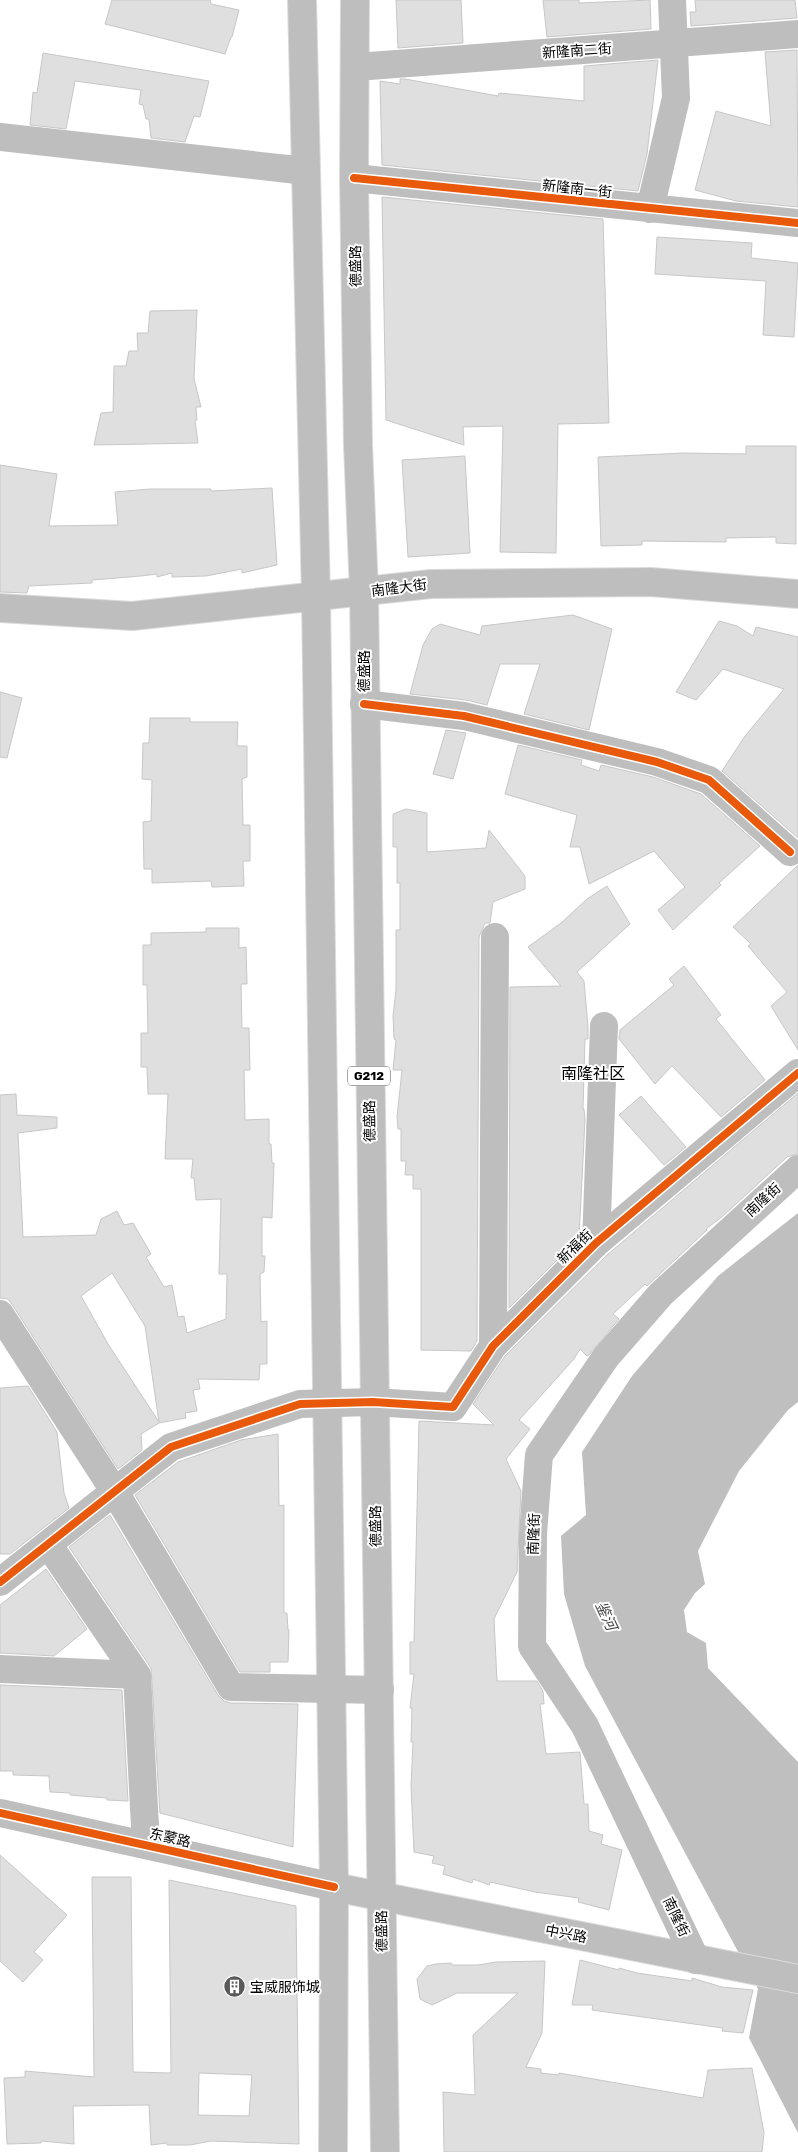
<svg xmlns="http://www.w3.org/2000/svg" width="798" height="2152" viewBox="0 0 798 2152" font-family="Rubik,'Noto Sans SC',sans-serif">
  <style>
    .water { fill: #bfbfbf }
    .building { fill: #dfdfdf; stroke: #c7c7c7; fill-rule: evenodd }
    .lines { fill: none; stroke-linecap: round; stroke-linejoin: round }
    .major-casing { stroke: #dbdbdb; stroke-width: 30 }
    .highway-casing { stroke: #dbdbdb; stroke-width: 30 }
    .minor { stroke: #bebebe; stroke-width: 28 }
    .major { stroke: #bebebe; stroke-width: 28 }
    .highway { stroke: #bebebe; stroke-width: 28 }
    .cycleway-casing { stroke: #fff; stroke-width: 11 }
    .cycleway { stroke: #e8590c; stroke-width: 8 }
    .labels { text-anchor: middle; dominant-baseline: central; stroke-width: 4; stroke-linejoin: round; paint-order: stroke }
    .shield { fill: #fff; stroke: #4c4c4c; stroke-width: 1 }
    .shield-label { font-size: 12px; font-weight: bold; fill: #000 }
    .street-label { font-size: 14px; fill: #000; stroke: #fff }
    .poi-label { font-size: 14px; fill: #000; stroke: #fff; text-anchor: start }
    .water-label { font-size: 15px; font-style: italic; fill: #444; stroke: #fff }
    .quarter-label { font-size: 16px; fill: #000; stroke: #fff }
  </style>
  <rect width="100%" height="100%" fill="#fff"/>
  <!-- water -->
  <path class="water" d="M 798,1213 L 798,1402 L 788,1410 L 739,1471 L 698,1551 L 705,1584 L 695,1593 L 684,1610 L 687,1632 L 706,1643 L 708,1668 L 798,1762 L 798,2152 L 798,2133 L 749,2038 L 758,1989 L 585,1666 L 564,1594 L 561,1536 L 586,1515 L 582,1452 L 632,1376 L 718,1276 Z"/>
  <!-- building -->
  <path class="building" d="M 112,0 L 210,0 L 211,4 L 239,10 L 232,37 L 231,37 L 225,54 L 105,24 Z
    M 396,0 L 461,0 L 463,43 L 398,48 Z
    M 543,0 L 579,0 L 579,3 L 650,0 L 651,29 L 547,37 Z
    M 695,0 L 795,0 L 797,18 L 691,26 L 690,12 L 696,12 Z
    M 797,50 L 798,207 L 736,201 L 695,190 L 716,111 L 771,126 L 765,52 Z
    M 43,53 L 209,81 L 200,117 L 194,116 L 185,142 L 151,138 L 149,119 L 146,119 L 143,105 L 139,104 L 141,90 L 75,81 L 66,129 L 30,125 L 33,92 L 37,93 Z
    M 658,60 L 647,154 L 638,191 L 382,165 L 380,81 L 400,84 L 400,79 L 405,79 L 498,96 L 499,93 L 584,101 L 584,66 Z
    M 382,197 L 603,219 L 609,423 L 558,424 L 556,553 L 500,552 L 503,426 L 463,427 L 464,445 L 386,420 Z
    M 657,237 L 752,243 L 751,258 L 798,263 L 794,337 L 763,335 L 766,281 L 655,274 Z
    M 197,310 L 194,379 L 201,407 L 196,407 L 197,420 L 195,420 L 198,443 L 94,445 L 101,413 L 113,412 L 114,366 L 126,366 L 129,351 L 138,351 L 137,333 L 148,333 L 150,311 Z
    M 746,446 L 796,446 L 796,544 L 776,543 L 776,537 L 726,538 L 726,542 L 642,541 L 642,545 L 601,546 L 598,457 L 684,453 L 746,454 Z
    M 465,456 L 470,553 L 408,557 L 402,460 Z
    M 0,465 L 57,474 L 49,526 L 118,525 L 115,492 L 150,489 L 211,489 L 211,491 L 272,488 L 277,565 L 242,573 L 242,569 L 206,576 L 172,577 L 172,573 L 157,577 L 157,574 L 141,576 L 92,580 L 92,583 L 29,586 L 27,593 L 0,592 Z
    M 573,615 L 612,629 L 589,730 L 524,714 L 540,664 L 500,664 L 487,705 L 466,700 L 410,694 L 423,645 L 432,629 L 440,624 L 480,635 L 482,626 Z
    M 719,621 L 737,626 L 753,636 L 756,627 L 798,637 L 798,838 L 722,771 L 745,736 L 784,689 L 723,669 L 696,700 L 676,692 Z
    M 0,692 L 22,698 L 7,758 L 0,757 Z
    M 150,718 L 190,718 L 190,722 L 238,722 L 237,746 L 247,746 L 247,777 L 242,779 L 243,825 L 250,825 L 250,861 L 243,861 L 244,886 L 212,887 L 211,881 L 152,883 L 152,869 L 144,869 L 143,822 L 151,821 L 152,780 L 142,779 L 143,743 L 149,743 Z
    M 446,730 L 466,733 L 453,779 L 433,774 Z
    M 518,745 L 582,760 L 581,765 L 599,771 L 601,765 L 653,777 L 701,794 L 760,846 L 719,883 L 721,885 L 673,930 L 658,910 L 685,887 L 654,851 L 589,884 L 580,847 L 570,847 L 577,815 L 505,794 Z
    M 406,809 L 427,813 L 427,852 L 486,848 L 489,830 L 525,876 L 525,889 L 493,902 L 490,923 L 485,923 L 479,937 L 477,1341 L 471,1351 L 421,1350 L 421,1189 L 413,1189 L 413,1175 L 405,1175 L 406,1161 L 401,1161 L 401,1129 L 398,1129 L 397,1117 L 402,1070 L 393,1070 L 396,1040 L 394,1039 L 393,1016 L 396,990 L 396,930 L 400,930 L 400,883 L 397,883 L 397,847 L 393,847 L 393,814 Z
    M 798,865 L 798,1050 L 771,1006 L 787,992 L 748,946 L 751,944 L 733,927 Z
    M 607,886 L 630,924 L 577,972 L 584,981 L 588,1027 L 588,1039 L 585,1039 L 583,1109 L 584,1109 L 585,1120 L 579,1238 L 509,1308 L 510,987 L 561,986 L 528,947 L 561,923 L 587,899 Z
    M 206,928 L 239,928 L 239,948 L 246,947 L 247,984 L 241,984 L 242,1028 L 249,1028 L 250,1070 L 244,1070 L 245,1120 L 269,1119 L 269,1144 L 271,1144 L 272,1163 L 274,1163 L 272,1218 L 262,1217 L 262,1256 L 265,1256 L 264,1272 L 260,1274 L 261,1322 L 267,1321 L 267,1364 L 260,1364 L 259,1380 L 198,1379 L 200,1389 L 193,1390 L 197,1411 L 185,1413 L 186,1418 L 159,1423 L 141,1434 L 142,1450 L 118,1469 L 13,1306 L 8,1299 L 0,1298 L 0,1095 L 16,1094 L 17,1115 L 57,1117 L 57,1128 L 18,1133 L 23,1237 L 96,1235 L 101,1219 L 117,1211 L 124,1225 L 133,1223 L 151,1254 L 146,1257 L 164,1287 L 172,1285 L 178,1317 L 184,1316 L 187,1333 L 226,1319 L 227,1274 L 219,1274 L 221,1199 L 196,1200 L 194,1178 L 191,1178 L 193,1159 L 165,1159 L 168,1094 L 148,1094 L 147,1067 L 141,1067 L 141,1033 L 148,1033 L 147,985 L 143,985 L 143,945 L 151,945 L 151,933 L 206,932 ZM 112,1273 L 145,1326 L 159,1422 L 108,1344 L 81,1296 Z
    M 684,966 L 721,1015 L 716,1019 L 765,1080 L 721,1117 L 672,1066 L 655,1084 L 619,1039 L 620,1030 L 674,985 L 669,979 Z
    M 798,1093 L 798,1154 L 787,1157 L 723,1216 L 706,1229 L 707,1230 L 647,1286 L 645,1284 L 613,1314 L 619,1319 L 589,1355 L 587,1356 L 580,1349 L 574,1359 L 519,1420 L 530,1429 L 506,1459 L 521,1491 L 517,1572 L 494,1619 L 497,1681 L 537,1681 L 543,1691 L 544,1704 L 540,1704 L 546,1754 L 580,1752 L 584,1804 L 588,1804 L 589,1831 L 603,1835 L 601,1844 L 622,1850 L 609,1910 L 578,1902 L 579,1898 L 535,1892 L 490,1882 L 489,1885 L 473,1879 L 472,1883 L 443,1874 L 445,1866 L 432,1863 L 434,1856 L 414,1852 L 411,1786 L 413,1742 L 411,1742 L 412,1708 L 410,1708 L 414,1674 L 410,1674 L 410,1642 L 414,1642 L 419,1421 L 494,1425 L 473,1404 L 505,1356 L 607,1255 Z
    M 641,1096 L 686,1147 L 664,1165 L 619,1115 Z
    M 28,1386 L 57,1432 L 64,1493 L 69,1508 L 10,1554 L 0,1554 L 0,1388 Z
    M 278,1434 L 279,1506 L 284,1505 L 284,1613 L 287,1613 L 288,1630 L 289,1630 L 288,1662 L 270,1662 L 270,1672 L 240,1672 L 135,1495 L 178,1462 L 241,1440 Z
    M 110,1515 L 218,1695 L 224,1701 L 231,1703 L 298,1704 L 293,1847 L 160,1813 L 151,1668 L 69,1547 Z
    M 46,1569 L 87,1629 L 54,1656 L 0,1653 L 0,1605 Z
    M 0,1685 L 122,1690 L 128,1801 L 107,1800 L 107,1798 L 70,1795 L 70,1793 L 50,1792 L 49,1776 L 13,1775 L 13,1771 L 0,1771 Z
    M 0,1855 L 67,1915 L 34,1952 L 43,1960 L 23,1982 L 0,1961 Z
    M 92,1877 L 131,1877 L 133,2072 L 171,2073 L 169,1880 L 296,1906 L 299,2144 L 211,2141 L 190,2145 L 167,2145 L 167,2143 L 151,2145 L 149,2105 L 73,2106 L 74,2144 L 41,2141 L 41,2143 L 7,2144 L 4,2078 L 25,2077 L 25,2071 L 94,2077 ZM 199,2073 L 252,2075 L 249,2116 L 198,2115 Z
    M 580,1960 L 619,1970 L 619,1968 L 637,1973 L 692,1981 L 692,1978 L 722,1987 L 753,1990 L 743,2033 L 722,2031 L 723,2028 L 592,2010 L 593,2005 L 572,2005 Z
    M 545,1961 L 542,2033 L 526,2067 L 541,2069 L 541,2073 L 559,2075 L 559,2073 L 703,2098 L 708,2070 L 752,2068 L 764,2133 L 762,2152 L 444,2152 L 443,2092 L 475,2095 L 473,2035 L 518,1993 L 457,1993 L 432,2005 L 420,1999 L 417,1979 L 427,1966 L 436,1964 L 451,1963 L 452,1965 L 478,1965 L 496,1962 Z"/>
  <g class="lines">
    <defs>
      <path id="major" d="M 0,608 L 132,616 L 431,584 L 651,582 L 798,594
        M 334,1887 L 798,1979"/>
      <path id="highway" d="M 302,0 L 316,598 L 334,1887 L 333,2152
        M 355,0 L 354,178 L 358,445 L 364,592 L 385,2152"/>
    </defs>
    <!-- major casing -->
    <use href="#major" class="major-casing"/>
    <!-- highway casing -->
    <use href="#highway" class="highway-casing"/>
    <!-- minor -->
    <path class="minor" d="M 356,67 L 798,34
      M 0,137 L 306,171
      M 354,178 L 798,223
      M 650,209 L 676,98 L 672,0
      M 364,704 L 464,716 L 657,762 L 709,780 L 790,852
      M 596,1243 L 604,1026
      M 0,1314 L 115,1492 L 231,1687 L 380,1690
      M 493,1346 L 495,937
      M 48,1544 L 137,1675 L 146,1845
      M 0,1582 L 171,1447 L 300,1404 L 373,1402 L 453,1407 L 493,1346 L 596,1243 L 798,1073
      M 0,1669 L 137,1675
      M 0,1813 L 334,1887
      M 696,1960 L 585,1726 L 532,1646 L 533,1534 L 539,1455 L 606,1357 L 661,1294 L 798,1169"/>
    <!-- major -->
    <use href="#major" class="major"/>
    <!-- highway -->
    <use href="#highway" class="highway"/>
    <defs>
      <path id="cycleway" d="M 354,178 L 798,223
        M 364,704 L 464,716 L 657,762 L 709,780 L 790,852
        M 0,1582 L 171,1447 L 300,1404 L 373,1402 L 453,1407 L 493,1346 L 596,1243 L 798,1073
        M 0,1813 L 334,1887"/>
    </defs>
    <!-- cycleway casing -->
    <use href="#cycleway" class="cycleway-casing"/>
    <!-- cycleway -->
    <use href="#cycleway" class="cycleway"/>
  </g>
  <!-- icons -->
  <defs>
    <symbol id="building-disc" viewBox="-11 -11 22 22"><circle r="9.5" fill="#595959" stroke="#fff"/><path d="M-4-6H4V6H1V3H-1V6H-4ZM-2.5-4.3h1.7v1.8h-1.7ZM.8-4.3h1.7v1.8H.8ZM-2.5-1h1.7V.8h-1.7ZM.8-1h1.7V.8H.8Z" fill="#fff"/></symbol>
  </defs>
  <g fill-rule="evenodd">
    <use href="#building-disc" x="222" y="1974" width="25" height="25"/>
  </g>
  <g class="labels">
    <!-- shield labels -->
    <rect class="shield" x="348" y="1066.5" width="42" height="19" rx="4"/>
    <g class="shield-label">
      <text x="369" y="1076">G212</text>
    </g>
    <!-- street labels -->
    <g class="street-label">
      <text transform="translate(577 51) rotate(-4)">新隆南二街</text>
      <text transform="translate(577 189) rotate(6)">新隆南一街</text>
      <text transform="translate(356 266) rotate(-91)">德盛路</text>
      <text transform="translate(399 588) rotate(-7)">南隆大街</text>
      <text transform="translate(364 671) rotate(-90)">德盛路</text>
      <text transform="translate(370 1121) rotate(-91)">德盛路</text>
      <text transform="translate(763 1200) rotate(-42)">南隆街</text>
      <text transform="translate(575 1247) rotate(-44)">新福街</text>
      <text transform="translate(376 1526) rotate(-91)">德盛路</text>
      <text transform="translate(534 1534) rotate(-88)">南隆街</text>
      <text transform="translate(170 1838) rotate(13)">东蒙路</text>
      <text transform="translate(676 1917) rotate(64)">南隆街</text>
      <text transform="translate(382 1931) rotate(-91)">德盛路</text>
      <text transform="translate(566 1934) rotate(11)">中兴路</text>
    </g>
    <!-- poi labels -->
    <g class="poi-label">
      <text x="250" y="1987">宝威服饰城</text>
    </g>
    <!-- water labels -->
    <g class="water-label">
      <text transform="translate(606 1616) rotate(65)">鉴河</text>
    </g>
    <!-- quarter labels -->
    <g class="quarter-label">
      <text x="593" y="1073">南隆社区</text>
    </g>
  </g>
</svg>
